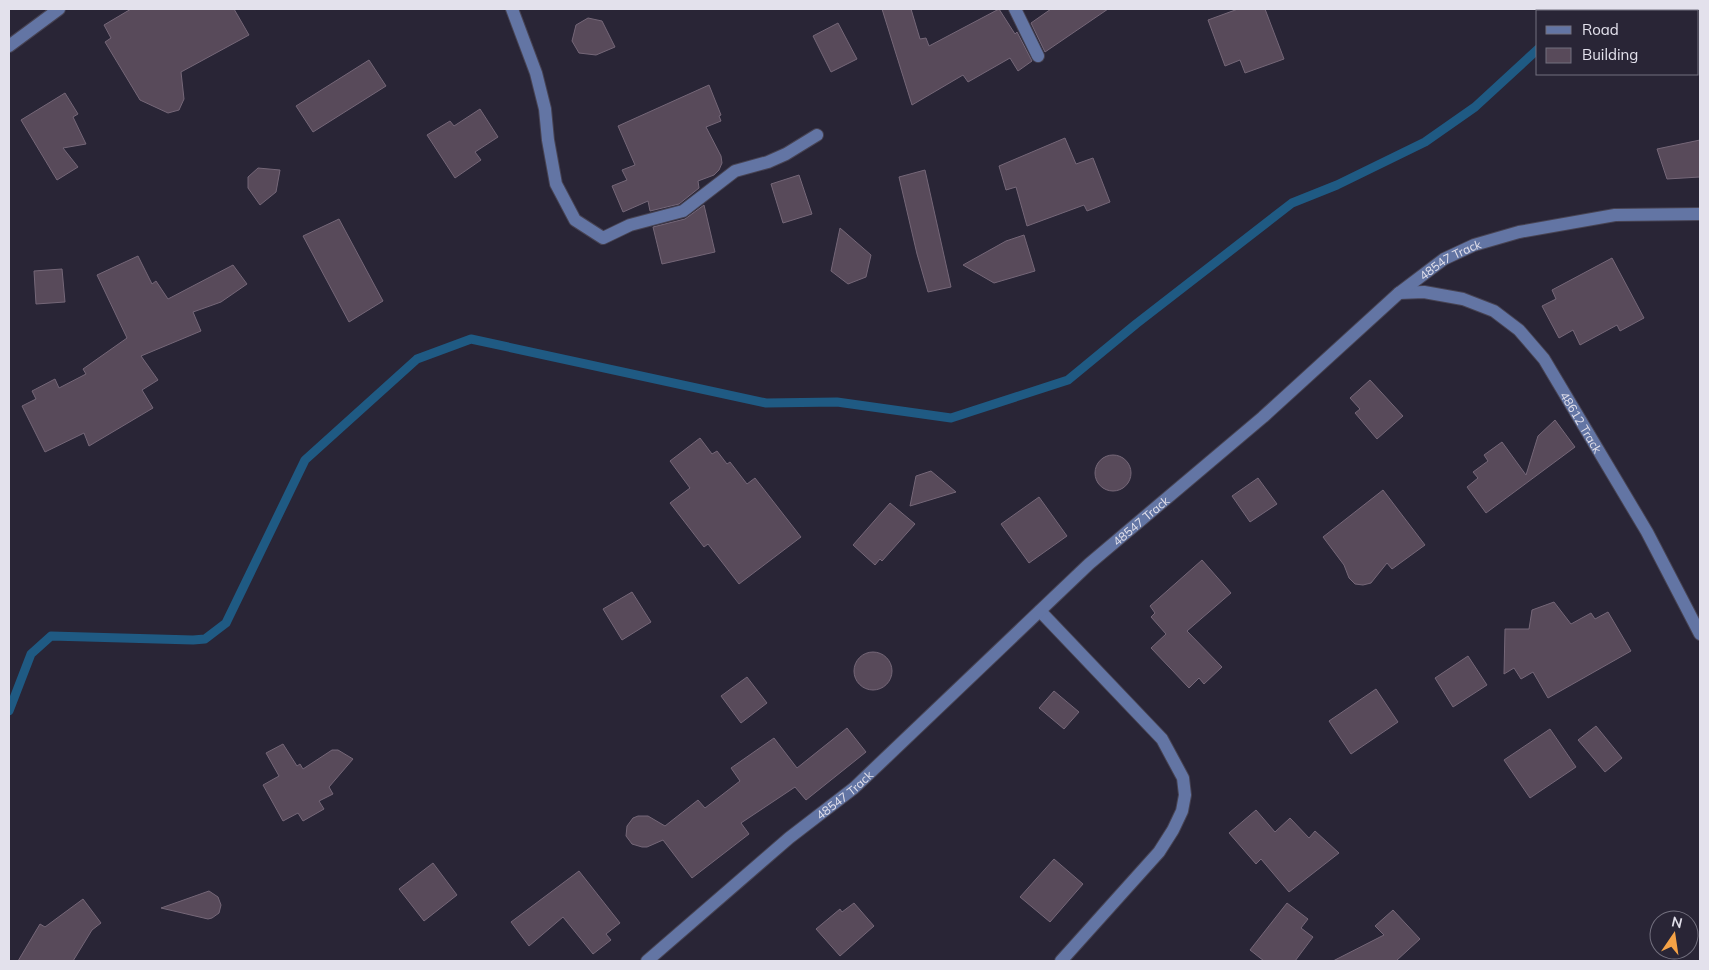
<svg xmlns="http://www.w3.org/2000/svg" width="1709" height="970" viewBox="0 0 1709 970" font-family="Mulish,sans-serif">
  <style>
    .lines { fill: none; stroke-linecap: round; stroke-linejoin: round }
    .stream { stroke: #1f5a83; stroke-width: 9 }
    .building { fill: #584a5a; stroke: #756778 }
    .minor-casing { stroke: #474353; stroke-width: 14 }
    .minor { stroke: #6375a4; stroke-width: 12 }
    .labels { text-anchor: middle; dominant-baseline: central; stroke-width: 5; stroke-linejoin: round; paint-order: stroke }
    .street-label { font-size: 12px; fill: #e3e1ec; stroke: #292536 }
  </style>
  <rect width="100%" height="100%" fill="#292536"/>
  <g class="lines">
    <!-- stream -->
    <path class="stream" d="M 1565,11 L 1566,9
      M 9,711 L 31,654 L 51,636 L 193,640 L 205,639 L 226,623 L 305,460 L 417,359 L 471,339 L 766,403 L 837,402 L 951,418 L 1068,380 L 1136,324 L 1292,203 L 1337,185 L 1425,142 L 1475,107 L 1538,49"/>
  </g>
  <!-- building -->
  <path class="building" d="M 131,9 L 234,9 L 249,35 L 181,72 L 184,99 L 179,110 L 168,113 L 140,100 L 105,42 L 111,38 L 104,25 Z
    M 882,9 L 911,9 L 920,39 L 926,38 L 929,46 L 999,9 L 1015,34 L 1017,32 L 1032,61 L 1018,71 L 1010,58 L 968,82 L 963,75 L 912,105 Z
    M 1051,9 L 1108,9 L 1045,52 L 1031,23 Z
    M 1238,9 L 1265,9 L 1284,59 L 1245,73 L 1240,60 L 1225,66 L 1208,20 Z
    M 588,18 L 602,21 L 615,47 L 596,55 L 579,53 L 572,41 L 576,25 Z
    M 838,23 L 857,59 L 831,72 L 813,36 Z
    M 369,60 L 386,86 L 313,132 L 296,106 Z
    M 709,85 L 721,115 L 719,116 L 721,121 L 706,127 L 721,156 L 722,163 L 719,170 L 714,175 L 698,181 L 699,188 L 679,204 L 650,211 L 648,201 L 623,212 L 612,186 L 627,180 L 622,170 L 635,165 L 618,126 Z
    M 65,93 L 78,114 L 73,117 L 86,144 L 63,148 L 78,167 L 57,180 L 21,120 Z
    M 480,109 L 498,137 L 475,152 L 481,160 L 455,178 L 427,135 L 450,121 L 454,126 Z
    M 1065,138 L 1076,164 L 1093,158 L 1110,202 L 1087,211 L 1084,205 L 1027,226 L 1016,187 L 1006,190 L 999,166 Z
    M 1700,140 L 1700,177 L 1667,179 L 1657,149 Z
    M 258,168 L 280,170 L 276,192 L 260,205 L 248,188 L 248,177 Z
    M 925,170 L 951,287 L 928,292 L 917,254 L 899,177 Z
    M 799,175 L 812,214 L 783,223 L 771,184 Z
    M 704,205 L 715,252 L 662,264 L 653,227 L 685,219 Z
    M 339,219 L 383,301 L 349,322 L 303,236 Z
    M 840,228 L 871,255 L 866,277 L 848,284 L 831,271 Z
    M 1024,235 L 1035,271 L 994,283 L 963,265 L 1006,241 Z
    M 138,256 L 152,284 L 156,281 L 168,299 L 233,265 L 247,284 L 221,302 L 193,312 L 201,331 L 141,356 L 158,380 L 142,390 L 153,408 L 89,446 L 84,433 L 45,452 L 22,406 L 36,399 L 32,391 L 55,379 L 59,388 L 86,374 L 83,369 L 127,338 L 97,275 Z
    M 1612,258 L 1644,318 L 1620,331 L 1617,325 L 1580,345 L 1573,330 L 1559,338 L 1542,306 L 1556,299 L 1552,290 Z
    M 62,269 L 65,302 L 36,304 L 34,271 Z
    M 1370,380 L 1403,416 L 1377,439 L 1355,413 L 1360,409 L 1350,398 Z
    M 1555,420 L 1575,447 L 1486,513 L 1467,487 L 1478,478 L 1473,472 L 1488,461 L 1484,455 L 1502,442 L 1526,475 L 1538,436 Z
    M 700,438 L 712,454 L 717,451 L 727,464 L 730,462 L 747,484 L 755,478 L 801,537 L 739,584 L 708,544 L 704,547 L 670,503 L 690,488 L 670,461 Z
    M1095 473a18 18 0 1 1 36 0a18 18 0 1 1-36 0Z
    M 931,471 L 956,492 L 910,506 L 916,476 Z
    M 1258,478 L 1277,504 L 1250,522 L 1232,496 Z
    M 1383,490 L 1425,545 L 1392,569 L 1387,563 L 1371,583 L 1363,585 L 1355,584 L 1349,578 L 1344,565 L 1323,537 Z
    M 1039,497 L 1067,536 L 1029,563 L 1001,524 Z
    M 890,503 L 915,524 L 882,561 L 880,559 L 875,565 L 853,545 Z
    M 1202,560 L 1231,593 L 1187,631 L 1222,667 L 1204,684 L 1199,678 L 1189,688 L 1151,648 L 1166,634 L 1151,617 L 1155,613 L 1150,606 Z
    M 632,592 L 651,622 L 622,640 L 603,609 Z
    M 1554,602 L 1571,624 L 1591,613 L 1595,619 L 1608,612 L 1631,651 L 1548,698 L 1533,672 L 1521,679 L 1514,668 L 1504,674 L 1505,629 L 1529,629 L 1532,610 Z
    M854 671a19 19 0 1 1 38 0a19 19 0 1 1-38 0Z
    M 1468,656 L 1487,685 L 1453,707 L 1435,678 Z
    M 747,677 L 767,703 L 741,723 L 721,696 Z
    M 1376,689 L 1398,722 L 1351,754 L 1329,721 Z
    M 1054,691 L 1079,712 L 1064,729 L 1039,708 Z
    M 1596,726 L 1622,758 L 1605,772 L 1578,740 Z
    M 847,728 L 866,752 L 806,800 L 795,787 L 741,823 L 749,834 L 692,878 L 663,840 L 647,847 L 642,847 L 632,844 L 626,836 L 627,826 L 633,818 L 638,816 L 648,816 L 665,826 L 698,800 L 705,808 L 740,781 L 731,768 L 774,738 L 797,768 Z
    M 1550,729 L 1576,767 L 1530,798 L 1504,760 Z
    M 283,744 L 297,766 L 300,764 L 303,769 L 332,750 L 338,750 L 353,759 L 329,787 L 333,794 L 319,801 L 324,809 L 303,821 L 298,813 L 283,821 L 263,785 L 279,776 L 266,753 Z
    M 1256,810 L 1275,832 L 1290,818 L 1309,838 L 1315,831 L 1339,853 L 1289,892 L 1261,859 L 1256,864 L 1229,833 Z
    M 1054,859 L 1083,884 L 1050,922 L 1020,897 Z
    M 433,863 L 457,895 L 424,921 L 399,889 Z
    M 579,871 L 620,923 L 606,934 L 611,940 L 593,954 L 563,917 L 529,946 L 511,922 Z
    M 209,891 L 218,897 L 221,905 L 219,913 L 212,918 L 208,919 L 161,908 Z
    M 83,899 L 101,923 L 92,930 L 73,961 L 18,961 L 40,924 L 45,927 Z
    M 854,903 L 874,926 L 840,956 L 816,929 L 840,909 L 842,912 Z
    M 1287,903 L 1308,919 L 1301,928 L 1313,937 L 1295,961 L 1264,961 L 1250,950 Z
    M 1393,910 L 1420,939 L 1396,961 L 1333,961 L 1384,935 L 1375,926 Z"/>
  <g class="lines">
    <defs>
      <g id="minor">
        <path d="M 512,9 L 536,73 L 545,109 L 548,140 L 556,184 L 575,220 L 603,238 L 630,225 L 683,211 L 735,171 L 768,162 L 786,154 L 817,135"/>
        <path d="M 1015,9 L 1038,56"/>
        <path d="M 9,46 L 59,9"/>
        <path id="s1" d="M 1399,293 L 1424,292 L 1463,299 L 1494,311 L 1519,330 L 1544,359 L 1647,532 L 1700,634"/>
        <path d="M 1040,611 L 1162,739 L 1183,778 L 1185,795 L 1182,811 L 1173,830 L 1159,852 L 1061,961"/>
        <path id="s2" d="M 647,961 L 789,838 L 854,788 L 1089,564 L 1263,417 L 1399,293 L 1444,259 L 1474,245 L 1519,232 L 1615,215 L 1700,214"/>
      </g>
    </defs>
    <!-- minor casing -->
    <use href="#minor" class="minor-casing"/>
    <!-- minor -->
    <use href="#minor" class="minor"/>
  </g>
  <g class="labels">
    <!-- street labels -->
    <g class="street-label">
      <text stroke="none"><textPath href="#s2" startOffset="1068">48547 Track</textPath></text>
      <text stroke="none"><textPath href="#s1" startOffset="241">48612 Track</textPath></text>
      <text stroke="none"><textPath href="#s2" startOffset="662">48547 Track</textPath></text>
      <text stroke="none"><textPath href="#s2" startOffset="258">48547 Track</textPath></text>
    </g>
  </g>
  <!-- border -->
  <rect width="1709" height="970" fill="none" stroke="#e3e1ec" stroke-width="20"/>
  <!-- legend -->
  <rect x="1536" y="10" width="162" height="65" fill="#292536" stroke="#73707f"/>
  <rect x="1546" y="26" width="25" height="8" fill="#6375a4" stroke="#73707f"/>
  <text x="1582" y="35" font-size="15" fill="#e3e1ec">Road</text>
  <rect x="1546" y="48" width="25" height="15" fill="#584a5a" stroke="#73707f"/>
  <text x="1582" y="60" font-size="15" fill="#e3e1ec">Building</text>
  <!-- north arrow -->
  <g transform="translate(1674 935) rotate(13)"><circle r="24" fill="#292536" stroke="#73707f"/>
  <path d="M0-4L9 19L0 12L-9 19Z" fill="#f5a246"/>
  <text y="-8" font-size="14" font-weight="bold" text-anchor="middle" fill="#e3e1ec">N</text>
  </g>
</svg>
